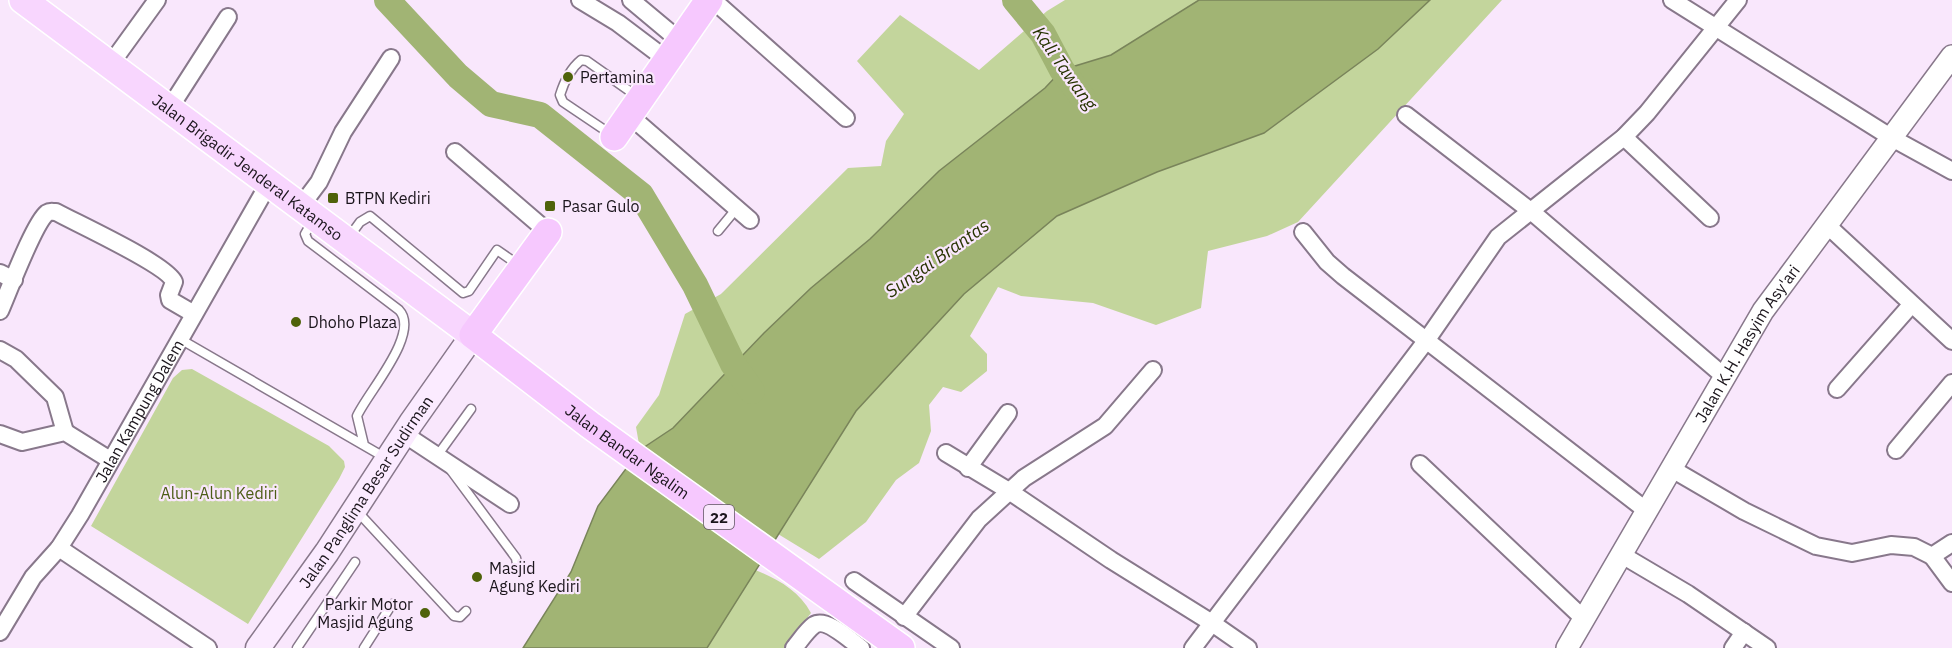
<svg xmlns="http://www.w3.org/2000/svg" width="1952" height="648" viewBox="0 0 1952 648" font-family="'IBM Plex Sans',sans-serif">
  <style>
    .green { fill: #c3d59c }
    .water { fill: #a1b474; stroke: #79845a; stroke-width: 1.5 }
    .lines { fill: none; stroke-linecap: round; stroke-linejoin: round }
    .river { stroke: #a1b474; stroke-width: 26 }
    .service-casing { stroke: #88788b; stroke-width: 11 }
    .minor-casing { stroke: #88788b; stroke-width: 20 }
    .tertiary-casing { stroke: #88788b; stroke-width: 24 }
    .secondary-casing { stroke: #88788b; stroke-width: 27 }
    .primary-casing { stroke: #fff; stroke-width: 30 }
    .trunk-casing { stroke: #fff; stroke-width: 30 }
    .service { stroke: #fff; stroke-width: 8 }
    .minor { stroke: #fff; stroke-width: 16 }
    .tertiary { stroke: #fff; stroke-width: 21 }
    .secondary { stroke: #fbebff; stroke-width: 24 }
    .primary { stroke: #f8d6fe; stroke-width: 27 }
    .trunk { stroke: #f6c8fe; stroke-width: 27 }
    .poi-dot { fill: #4f620a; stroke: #f9e7fc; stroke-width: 2 }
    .labels { text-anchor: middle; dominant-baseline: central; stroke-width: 4.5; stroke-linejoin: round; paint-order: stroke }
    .shield { fill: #f9e7fc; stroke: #5e545f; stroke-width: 1.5 }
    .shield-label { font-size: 15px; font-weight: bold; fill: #1b151c }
    .poi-label { font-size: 16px; fill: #1b151c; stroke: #f9e7fc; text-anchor: start }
    .street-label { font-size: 16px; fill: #1b151c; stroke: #f9e7fc }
    .park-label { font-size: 16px; fill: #4c5d16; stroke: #f9e7fc }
    .water-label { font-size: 18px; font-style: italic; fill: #273301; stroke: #f9e7fc }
  </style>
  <rect width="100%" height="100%" fill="#f9e7fc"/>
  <!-- green -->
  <path class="green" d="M 1065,0 L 1199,0 L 1111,55 L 1045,88 L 939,171 L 870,239 L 811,288 L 764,333 L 673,428 L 640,450 L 636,427 L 659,395 L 685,314 L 721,294 L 848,168 L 881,166 L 886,141 L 904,114 L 857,61 L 900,15 L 979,70 L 1047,11 Z
    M 1430,0 L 1502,0 L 1298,222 L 1267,236 L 1208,251 L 1201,308 L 1156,325 L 1093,303 L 1021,296 L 998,287 L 970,336 L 987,354 L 987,371 L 961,392 L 943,387 L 929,405 L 931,431 L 919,463 L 896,480 L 866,522 L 819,559 L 778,534 L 856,411 L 892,369 L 964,294 L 1057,216 L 1157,172 L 1264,133 L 1378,49 Z
    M 192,369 L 329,446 L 344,461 L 345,467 L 339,479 L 248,624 L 91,526 L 173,378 L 182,370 Z
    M 755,570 C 778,579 799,591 811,613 L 784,648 L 707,648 Z"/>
  <!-- water -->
  <path class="water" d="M 1199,0 L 1430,0 L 1378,49 L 1264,133 L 1157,172 L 1057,216 L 964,294 L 856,411 L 707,648 L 523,648 L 571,572 L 598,506 L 640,450 L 673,428 L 764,333 L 811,288 L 870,239 L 939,171 L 1045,88 L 1062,70 L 1111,55 Z"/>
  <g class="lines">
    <!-- river -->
    <path class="river" d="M 387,0 L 458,76 L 491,104 L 540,115 L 641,195 L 695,285 L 733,364 L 752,391
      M 1015,0 L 1043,34 L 1062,70 L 1083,98"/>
    <defs>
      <path id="service" d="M 612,135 L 563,102 L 560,95 C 564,82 570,69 581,60 L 587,61 L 638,97
        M 312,222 L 305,234 L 308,241 L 399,310 C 421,333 368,392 357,416 L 364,445
        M 718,231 L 737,208
        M 349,237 L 360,222 L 370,216 L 463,293 L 469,291 L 497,250 L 520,266
        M 180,339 L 384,457
        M 437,456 L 471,409
        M 450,469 L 516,558 L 517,564
        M 356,510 L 454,616 L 460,617 L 466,611
        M 297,648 L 355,562
        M 364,648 L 392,604"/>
      <g id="minor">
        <path d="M 580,0 L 618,23 L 667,60"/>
        <path d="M 631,0 L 680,41"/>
        <path d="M 713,0 L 846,118"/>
        <path d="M 1672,0 L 1892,138 L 1952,171"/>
        <path d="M 110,65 L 157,0"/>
        <path d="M 169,109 L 228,17"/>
        <path d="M 629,115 L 750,220"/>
        <path d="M 1406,115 L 1532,212 L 1725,377"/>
        <path d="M 1624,137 L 1710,218"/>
        <path d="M 455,152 L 548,232"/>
        <path d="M 301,206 L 319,182 L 343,132 L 391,58"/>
        <path d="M 1828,226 L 1952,341"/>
        <path d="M 1303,232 L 1327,262 L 1343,276 L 1647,511"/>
        <path d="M 0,273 L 14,280"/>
        <path d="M 0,311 C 8,293 34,223 47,213 C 50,211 52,212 56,212 C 76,223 168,265 174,282 L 169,295 L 170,300 L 194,314"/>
        <path d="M 0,350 L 16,359 L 55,397 L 65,432"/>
        <path d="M 1837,389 L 1911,305"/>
        <path d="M 0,434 L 22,442 L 65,432 L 110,460"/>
        <path d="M 404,434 L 510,504"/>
        <path d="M 1896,450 L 1952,383"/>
        <path d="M 946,453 L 1009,491 L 1111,560 L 1212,623 L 1193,648"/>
        <path d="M 1420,464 L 1584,619"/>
        <path d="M 968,468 L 1008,413"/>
        <path d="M 1672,469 L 1744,511 L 1816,546 L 1852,553 L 1891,545 L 1914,547 L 1932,556 L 1952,543"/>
        <path d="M 59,548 L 208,648"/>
        <path d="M 1622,555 L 1688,594 L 1767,648"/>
        <path d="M 1932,556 L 1952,583"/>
        <path d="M 854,581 L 951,648"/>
        <path d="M 904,617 L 979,519 L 1024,478 L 1105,426 L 1153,370"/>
        <path id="s1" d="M 0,632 L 33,577 L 59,548 L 80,515 L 269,183"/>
        <path d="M 794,648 C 800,641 806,631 814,625 C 826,617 851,641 861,648"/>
        <path d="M 1248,648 L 1212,623 L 1426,341 L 1498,237 L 1624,137 L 1647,113 L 1738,0"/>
        <path d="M 1733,648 L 1744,632"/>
      </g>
      <g id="tertiary">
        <path id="s2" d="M 1567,648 L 1763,311 L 1952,56"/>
      </g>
      <g id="secondary">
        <path id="s3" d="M 258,648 L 327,552 L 411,423 L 473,335"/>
      </g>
      <g id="primary">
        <path id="s4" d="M 23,0 L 473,335"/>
      </g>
      <g id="trunk">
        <path d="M 614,137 L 709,0"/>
        <path id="s5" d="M 548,232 L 473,335 L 590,425 L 901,648"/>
      </g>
    </defs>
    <!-- service casing -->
    <use href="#service" class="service-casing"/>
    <!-- minor casing -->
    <use href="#minor" class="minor-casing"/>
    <!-- tertiary casing -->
    <use href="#tertiary" class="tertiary-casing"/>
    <!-- secondary casing -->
    <use href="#secondary" class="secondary-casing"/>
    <!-- primary casing -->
    <use href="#primary" class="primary-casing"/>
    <!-- trunk casing -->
    <use href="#trunk" class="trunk-casing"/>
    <!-- service -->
    <use href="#service" class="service"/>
    <!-- minor -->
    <use href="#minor" class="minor"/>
    <!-- tertiary -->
    <use href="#tertiary" class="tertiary"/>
    <!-- secondary -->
    <use href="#secondary" class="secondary"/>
    <!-- primary -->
    <use href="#primary" class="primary"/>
    <!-- trunk -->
    <use href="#trunk" class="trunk"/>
  </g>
  <!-- markers -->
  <g class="poi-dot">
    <circle cx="568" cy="77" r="6"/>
    <rect x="327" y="192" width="12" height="12" rx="3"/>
    <rect x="544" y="200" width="12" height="12" rx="3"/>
    <circle cx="296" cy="322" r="6"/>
    <circle cx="477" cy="577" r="6"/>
    <circle cx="425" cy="613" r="6"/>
  </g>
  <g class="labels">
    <!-- shield labels -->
    <rect class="shield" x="704" y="505" width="30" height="24" rx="4.5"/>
    <g class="shield-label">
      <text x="719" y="517">22</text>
    </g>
    <!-- poi labels -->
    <g class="poi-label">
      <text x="580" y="77">Pertamina</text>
      <text x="345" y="198">BTPN Kediri</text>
      <text x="562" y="206">Pasar Gulo</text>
      <text x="308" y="322">Dhoho Plaza</text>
      <text x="489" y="568">Masjid<tspan x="489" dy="18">Agung Kediri</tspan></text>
      <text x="413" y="604" text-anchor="end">Parkir Motor<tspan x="413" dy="18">Masjid Agung</tspan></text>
    </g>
    <!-- street labels -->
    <g class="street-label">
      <text stroke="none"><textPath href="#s4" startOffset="280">Jalan Brigadir Jenderal Katamso</textPath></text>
      <text stroke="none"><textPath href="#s2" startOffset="354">Jalan K.H. Hasyim Asy'ari</textPath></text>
      <text stroke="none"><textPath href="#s1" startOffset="262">Jalan Kampung Dalem</textPath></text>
      <text stroke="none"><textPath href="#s5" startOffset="321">Jalan Bandar Ngalim</textPath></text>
      <text stroke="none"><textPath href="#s3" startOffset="190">Jalan Panglima Besar Sudirman</textPath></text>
    </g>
    <!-- park labels -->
    <g class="park-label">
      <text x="219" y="493">Alun-Alun Kediri</text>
    </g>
    <!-- water labels -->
    <g class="water-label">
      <text transform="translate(1065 68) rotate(55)">Kali Tawang</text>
      <text transform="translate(937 258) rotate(-35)">Sungai Brantas</text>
    </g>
  </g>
</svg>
